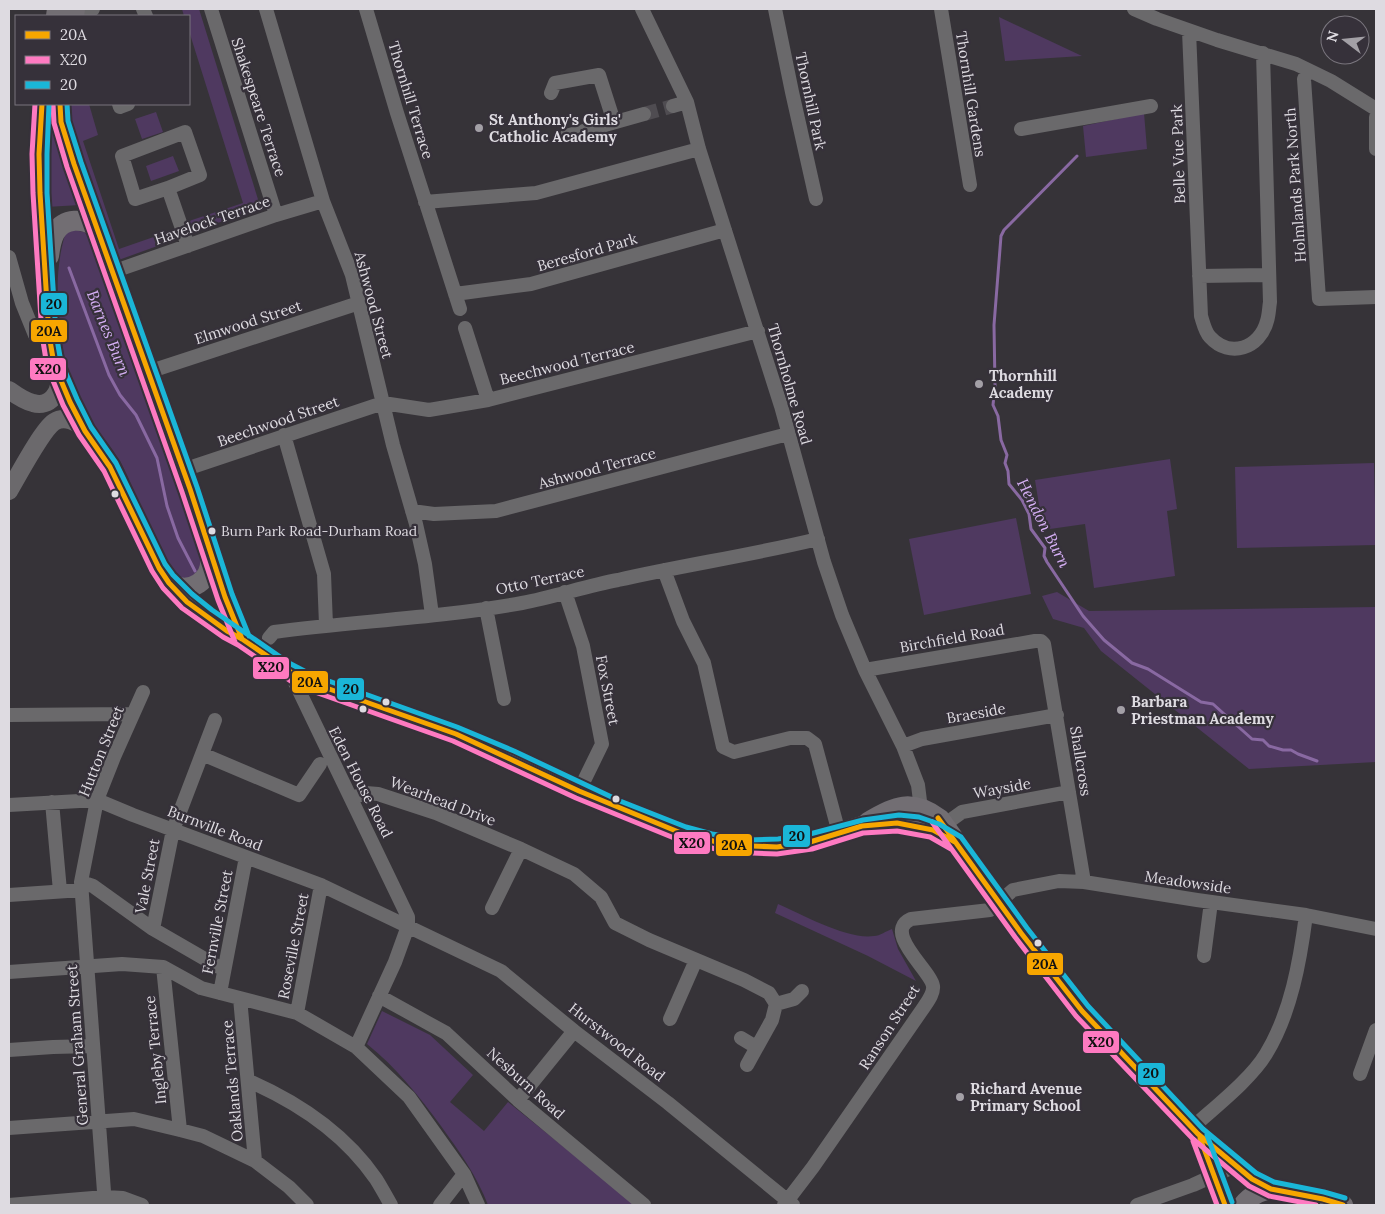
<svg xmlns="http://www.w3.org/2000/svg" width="1385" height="1214" viewBox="0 0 1385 1214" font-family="Lora,serif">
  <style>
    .green { fill: #4f3960 }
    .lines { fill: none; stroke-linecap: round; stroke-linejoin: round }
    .stream { stroke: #8969a2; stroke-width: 3 }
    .minor-tunnel { stroke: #4f4c51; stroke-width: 14; stroke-dasharray: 14 7; stroke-linecap: butt }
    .minor { stroke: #6a696b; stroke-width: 14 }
    .major { stroke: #6b696c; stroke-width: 18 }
    .highway { stroke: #726e73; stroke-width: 20 }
    .bus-1-casing { stroke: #36313a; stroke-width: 9 }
    .bus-2-casing { stroke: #36313a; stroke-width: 9 }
    .bus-3-casing { stroke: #36313a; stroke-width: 9 }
    .bus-1 { stroke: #f7a600; stroke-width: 5 }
    .bus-2 { stroke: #fe7ac1; stroke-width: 5 }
    .bus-3 { stroke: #1ab6d8; stroke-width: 5 }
    .poi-dot { fill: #a3a0a6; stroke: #36313a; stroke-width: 2 }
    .bus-dot { fill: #dedbe1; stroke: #36313a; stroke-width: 2 }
    .labels { text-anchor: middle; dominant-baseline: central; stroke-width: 4.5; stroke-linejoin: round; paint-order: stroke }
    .bus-label { font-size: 14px; fill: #dedbe1; stroke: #36313a; text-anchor: start }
    .street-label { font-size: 15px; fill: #dedbe1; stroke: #36313a }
    .poi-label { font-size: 15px; font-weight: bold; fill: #dedbe1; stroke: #36313a; text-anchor: start }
    .water-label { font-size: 16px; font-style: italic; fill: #d5aff4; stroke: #36313a }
    .line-badge { stroke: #36313a; stroke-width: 2 }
    .pale-badge-label { font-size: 14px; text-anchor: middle; font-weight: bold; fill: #111 }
  </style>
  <rect width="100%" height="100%" fill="#363338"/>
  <!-- green -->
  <path class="green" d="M 182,9 L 199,9 L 261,209 L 199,229 L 181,226 L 174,240 L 113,262 L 72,137 L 68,104 L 89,104 L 98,135 L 83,141 L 119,249 L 168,232 L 192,220 L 243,203 L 189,31 L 189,16 L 184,16 Z
    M 999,17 L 1082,56 L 1005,61 Z
    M 54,111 L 80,205 L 46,207 L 47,112 Z
    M 156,112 L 163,132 L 142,139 L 135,119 Z
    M 1144,113 L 1147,149 L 1086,157 L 1083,126 Z
    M 173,156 L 179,171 L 151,181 L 146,166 Z
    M 74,230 L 84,232 L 91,238 L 111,298 L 175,474 L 202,562 L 194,580 L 176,577 C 155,548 145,514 130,482 C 126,473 122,463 116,455 C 108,442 97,431 89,419 C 59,373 49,287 65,235 L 68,232 Z
    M 1170,459 L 1177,509 L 1167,511 L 1175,576 L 1094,588 L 1085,524 L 1043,530 L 1035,480 Z
    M 1374,463 L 1376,545 L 1237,548 L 1235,467 Z
    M 1016,518 L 1031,594 L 924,615 L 909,539 Z
    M 1057,592 L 1089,611 L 1376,607 L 1376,762 L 1249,769 L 1101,651 L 1084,628 L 1053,619 L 1042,596 Z
    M 778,904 C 803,915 848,940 874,936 C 880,936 886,931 892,929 L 898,949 L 916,981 L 868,956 L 775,913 Z
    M 382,1011 L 430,1035 L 473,1075 L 450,1102 L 484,1131 L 508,1102 L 636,1205 L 488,1205 C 477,1176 459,1151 441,1126 C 419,1096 396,1067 367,1044 Z"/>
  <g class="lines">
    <!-- stream -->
    <path class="stream" d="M 1077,156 L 1004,230 L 1001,236 L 994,325 L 995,386 L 993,405 L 998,416 L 1001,440 L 1007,455 L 1005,463 L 1008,471 L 1009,484 L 1022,500 L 1029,514 L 1031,529 L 1045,548 L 1044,556 L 1047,562 L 1083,616 L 1104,640 L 1132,663 L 1148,669 L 1201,702 L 1213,704 L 1252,739 L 1263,740 L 1269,746 L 1283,750 L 1291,750 L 1298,754 L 1317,761
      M 69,268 L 109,375 L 120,395 L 136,415 L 157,458 L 167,506 L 178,538 L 195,571"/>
    <!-- minor-tunnel -->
    <path class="minor-tunnel" d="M 644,114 L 673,106"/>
    <!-- minor -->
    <path class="minor" d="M 143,9 L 146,16
      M 211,9 L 276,215
      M 266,9 L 323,201 L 352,275 L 393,445 L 416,524 L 425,564 L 432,615
      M 366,9 L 397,113 L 460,309
      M 642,9 L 687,102 L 699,149 L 781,406 L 824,562 L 842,615 L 865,670 L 903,746 L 918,785 L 921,809
      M 775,9 L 792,92 L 816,199
      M 941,9 L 970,185
      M 1134,9 L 1157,19 L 1217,40 L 1296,64 L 1331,81 L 1376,109
      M 75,10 L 93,9
      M 1189,31 L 1201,316 C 1203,322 1205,332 1210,337 C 1230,359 1260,348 1267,321 C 1269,315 1269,308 1270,302 L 1263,53
      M 1308,70 L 1304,79 L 1319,299 L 1376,297
      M 551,93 L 555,83 L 599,75 L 614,122
      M 119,104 L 120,107 L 128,104
      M 673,106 L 687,102
      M 1376,117 L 1376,149
      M 1021,129 L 1151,106
      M 566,136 L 644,114
      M 168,188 L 135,199 L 122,156 L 185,132 L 200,175 L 168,188 L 188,246
      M 425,202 L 536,193 L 699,149
      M 9,257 L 22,303 L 35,335 L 40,337 L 49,335
      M 112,272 L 276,215 L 323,201
      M 1199,276 L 1268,275
      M 455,294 L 531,284 L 725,230
      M 465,328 L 488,400
      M 148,372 L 359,303
      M 284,435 L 324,574 L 326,625
      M 183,470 L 383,403 L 429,410 L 488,400 L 758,331
      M 412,511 L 434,514 L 496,511 L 788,434
      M 664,570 L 683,621 L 704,663 L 723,747 L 734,752 L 790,738 L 807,738 L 815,744 L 839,833
      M 565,592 L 583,646 L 602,744 L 579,791
      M 486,608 L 504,699
      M 269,638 L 274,632 C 357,621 440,618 522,603 C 554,597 586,586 618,580 C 684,565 752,555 818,539
      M 865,670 L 1035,641 L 1041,641 L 1044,644 L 1084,882
      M 290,672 L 408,917 L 408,926 L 395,962 L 356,1047
      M 9,715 L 133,714
      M 903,746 L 922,739 L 1057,715
      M 202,754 L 299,795 L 320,764
      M 352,798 L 366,793 L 378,794 L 436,813 L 521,849 L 574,874 L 601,897 L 615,923 L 649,940 L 744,980 L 769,993 L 776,1004 L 772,1020 L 747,1065
      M 52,802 L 60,891
      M 9,805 L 97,800 L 133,815 L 321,885 L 501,971 L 574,1031 L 668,1103 L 793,1205
      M 944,825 L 962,812 L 1069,792
      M 81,882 L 93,886 L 153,929 L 224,970
      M 9,895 L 82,890
      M 492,908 L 521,849
      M 153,929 L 173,830 L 215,720
      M 1204,956 L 1211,902
      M 163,967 L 180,1130
      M 9,972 L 122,964 L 163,967 L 201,988 L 297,1013 L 356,1047 L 409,1097 L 464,1174 L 478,1205
      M 220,993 L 246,857
      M 379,996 L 446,1033 L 518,1100 L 644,1205
      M 240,998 L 255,1161
      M 776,1004 L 794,999 L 802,991
      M 297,1013 L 321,885
      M 670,1019 L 696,960
      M 741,1038 L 756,1047
      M 9,1050 L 53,1047 L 93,1046
      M 1360,1074 L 1376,1030
      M 249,1081 C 297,1102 345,1134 376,1179 C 381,1187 386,1196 391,1205
      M 518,1100 L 574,1031
      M 1193,1127 C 1215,1107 1251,1079 1266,1054 C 1291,1013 1300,961 1306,915
      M 9,1128 L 134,1119 L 180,1130 L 203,1136 L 255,1161 L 289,1187 L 307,1205
      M 9,1205 L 105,1197 L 123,1198 L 142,1205
      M 105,1205 L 81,882 L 97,800 L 114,757 L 143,692
      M 440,1205 L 464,1174
      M 784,1205 L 813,1167 L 924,1007 C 928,1001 934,993 933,986 C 931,971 882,932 911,919 L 990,910 L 1013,890 L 1059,881 L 1084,882 L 1197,900 L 1306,915 L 1376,929
      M 1137,1205 L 1193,1185 L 1235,1166"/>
    <!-- major -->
    <path class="major" d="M 9,390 C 16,395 24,401 33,403 C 50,408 61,392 59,377
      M 9,491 C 18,476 42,430 54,422 C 65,415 78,422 85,431"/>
    <!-- highway -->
    <path class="highway" d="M 56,16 L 57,9
      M 74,16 L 75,9
      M 42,104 L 39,154 L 40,193 L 49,335 L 54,364 L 70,402 L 85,431 L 110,467 L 159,568 L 169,583 L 187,602 L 227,631 L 242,639 L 301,679 L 456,734 L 508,757 L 579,791 L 681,833 L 729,845 L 777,847 L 810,842 L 862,826 L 897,823 L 933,830 L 955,842
      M 60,104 L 61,122 L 74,164 C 110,265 146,366 182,468 C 203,525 216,584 242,639
      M 49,256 C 50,248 51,240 55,233 C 64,217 84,218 97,228
      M 169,583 C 190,596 213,580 210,556
      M 868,822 C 894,806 912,798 940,819 L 1021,933 L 1082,1011 L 1198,1134 L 1235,1166 L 1252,1179 L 1271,1189 L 1323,1199 L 1343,1205
      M 1200,1138 L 1225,1205
      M 1243,1205 C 1251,1195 1259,1192 1271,1189"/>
    <defs>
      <path id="bus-1" d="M 42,104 L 39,154 L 40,193 L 49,335 L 54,364 L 70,402 L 85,431 L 110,467 L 159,568 L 169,583 L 187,602 L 227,631 L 242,639 L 301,679 L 456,734 L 579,791 L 681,833 L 729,845 L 777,847 L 810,842 L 862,826 L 897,823 L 933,830 L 955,842
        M 60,104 L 61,122 L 74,164 L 190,489 L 225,597 L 242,639
        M 938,818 L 1021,933 L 1082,1011 L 1198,1134 L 1252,1179 L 1271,1189 L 1323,1199 L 1343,1205
        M 1200,1138 L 1225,1205"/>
      <path id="bus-2" d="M 35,104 L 32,154 L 33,193 L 42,335 L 47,366 L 63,405 L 79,435 L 104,471 L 152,571 L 163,588 L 182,608 L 223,637 L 238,645 L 298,686 L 453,741 L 576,798 L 679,840 L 728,852 L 777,854 L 812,849 L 863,833 L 897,831 L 930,837 L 951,849
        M 53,104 L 54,123 L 67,167 L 182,492 L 218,600 L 235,642
        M 932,822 L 1015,937 L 1076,1016 L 1193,1139 L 1249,1186 L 1269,1196 L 1316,1205
        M 1193,1141 L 1217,1205"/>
      <path id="bus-3" d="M 49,104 L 47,154 L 47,193 L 56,334 L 61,362 L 77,399 L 91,427 L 116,463 L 165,564 L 173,575 L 192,594 L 212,610 L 289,663 L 312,675 L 457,727 L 514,751 L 620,801 L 686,827 L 712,834 L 749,840 L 778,839 L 806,835 L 863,820 L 899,815 L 919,817 L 939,824 L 961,837 L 1027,928 L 1088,1006 L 1203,1129 L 1256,1173 L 1274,1182 L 1324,1192 L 1345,1198
        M 67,104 L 68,121 L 81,162 L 197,487 L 232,594 L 249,636
        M 1207,1135 L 1232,1202"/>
    </defs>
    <!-- bus-1 casing -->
    <use href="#bus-1" class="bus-1-casing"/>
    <!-- bus-2 casing -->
    <use href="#bus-2" class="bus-2-casing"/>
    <!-- bus-3 casing -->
    <use href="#bus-3" class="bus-3-casing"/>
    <!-- bus-1 -->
    <use href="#bus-1" class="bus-1"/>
    <!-- bus-2 -->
    <use href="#bus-2" class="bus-2"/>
    <!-- bus-3 -->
    <use href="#bus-3" class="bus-3"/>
  </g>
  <!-- markers -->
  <g class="poi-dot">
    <circle cx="479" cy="128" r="5"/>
    <circle cx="979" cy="384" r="5"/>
    <circle cx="1121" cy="710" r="5"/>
    <circle cx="960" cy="1097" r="5"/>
  </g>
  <g class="bus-dot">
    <circle cx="115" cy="494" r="4.5"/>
    <circle cx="212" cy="531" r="4.5"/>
    <circle cx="386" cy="702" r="4.5"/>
    <circle cx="363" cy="709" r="4.5"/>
    <circle cx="616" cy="799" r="4.5"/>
    <circle cx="1038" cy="943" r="4.5"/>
  </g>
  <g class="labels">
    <!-- bus labels -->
    <g class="bus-label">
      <text x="221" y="531">Burn Park Road-Durham Road</text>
    </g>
    <!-- street labels -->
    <g class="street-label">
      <text transform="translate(971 94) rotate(81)">Thornhill Gardens</text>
      <text transform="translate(411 100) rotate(73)">Thornhill Terrace</text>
      <text transform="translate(811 101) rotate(78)">Thornhill Park</text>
      <text transform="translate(259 107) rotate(72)">Shakespeare Terrace</text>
      <text transform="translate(1178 154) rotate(-92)">Belle Vue Park</text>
      <text transform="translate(1295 185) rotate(-94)">Holmlands Park North</text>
      <text transform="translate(212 220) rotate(-19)">Havelock Terrace</text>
      <text transform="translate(587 252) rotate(-16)">Beresford Park</text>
      <text transform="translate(374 305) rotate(75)">Ashwood Street</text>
      <text transform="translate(248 322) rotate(-18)">Elmwood Street</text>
      <text transform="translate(567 363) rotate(-14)">Beechwood Terrace</text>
      <text transform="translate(790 384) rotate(74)">Thornholme Road</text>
      <text transform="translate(278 421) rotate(-19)">Beechwood Street</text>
      <text transform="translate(597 468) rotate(-15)">Ashwood Terrace</text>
      <text transform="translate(540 580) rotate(-12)">Otto Terrace</text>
      <text transform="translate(952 638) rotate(-10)">Birchfield Road</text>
      <text transform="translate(608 690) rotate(79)">Fox Street</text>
      <text transform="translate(976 713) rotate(-10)">Braeside</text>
      <text transform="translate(101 751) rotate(-68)">Hutton Street</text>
      <text transform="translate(1081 761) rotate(81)">Shallcross</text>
      <text transform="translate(361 782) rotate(63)">Eden House Road</text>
      <text transform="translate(1002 788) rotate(-10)">Wayside</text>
      <text transform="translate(443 801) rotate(21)">Wearhead Drive</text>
      <text transform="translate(215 828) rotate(21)">Burnville Road</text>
      <text transform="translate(147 876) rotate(-79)">Vale Street</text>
      <text transform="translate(1188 882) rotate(8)">Meadowside</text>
      <text transform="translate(217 922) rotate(-79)">Fernville Street</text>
      <text transform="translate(293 946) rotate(-79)">Roseville Street</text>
      <text transform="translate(889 1027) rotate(-57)">Ranson Street</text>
      <text transform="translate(617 1042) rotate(38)">Hurstwood Road</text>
      <text transform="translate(77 1045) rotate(-94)">General Graham Street</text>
      <text transform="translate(155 1050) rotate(-96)">Ingleby Terrace</text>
      <text transform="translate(232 1081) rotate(-95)">Oaklands Terrace</text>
      <text transform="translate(526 1083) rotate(42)">Nesburn Road</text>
    </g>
    <!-- poi labels -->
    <g class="poi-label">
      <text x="489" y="119">St Anthony's Girls'<tspan x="489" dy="17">Catholic Academy</tspan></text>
      <text x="989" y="375">Thornhill<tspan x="989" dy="17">Academy</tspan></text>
      <text x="1131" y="701">Barbara<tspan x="1131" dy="17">Priestman Academy</tspan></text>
      <text x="970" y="1088">Richard Avenue<tspan x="970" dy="17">Primary School</tspan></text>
    </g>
    <!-- water labels -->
    <g class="water-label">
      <text transform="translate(109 333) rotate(68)">Barnes Burn</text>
      <text transform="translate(1044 523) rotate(63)">Hendon Burn</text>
    </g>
  </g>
  <g class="line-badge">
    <rect x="40" y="292" width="28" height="24" rx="5" fill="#1ab6d8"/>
    <rect x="30" y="319" width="38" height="24" rx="5" fill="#f7a600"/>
    <rect x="29" y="357" width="38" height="24" rx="5" fill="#fe7ac1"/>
    <rect x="252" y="656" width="38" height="24" rx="5" fill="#fe7ac1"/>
    <rect x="291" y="670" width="38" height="24" rx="5" fill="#f7a600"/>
    <rect x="336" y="677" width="29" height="24" rx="5" fill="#1ab6d8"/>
    <rect x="782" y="824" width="29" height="24" rx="5" fill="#1ab6d8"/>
    <rect x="673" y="831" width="38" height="24" rx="5" fill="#fe7ac1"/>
    <rect x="715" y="833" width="38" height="24" rx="5" fill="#f7a600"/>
    <rect x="1026" y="952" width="38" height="24" rx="5" fill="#f7a600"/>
    <rect x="1082" y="1030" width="38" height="24" rx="5" fill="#fe7ac1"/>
    <rect x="1137" y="1062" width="29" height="24" rx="5" fill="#1ab6d8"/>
  </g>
  <g class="pale-badge-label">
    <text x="54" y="309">20</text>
    <text x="49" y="336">20A</text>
    <text x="48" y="374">X20</text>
    <text x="271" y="672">X20</text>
    <text x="310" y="687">20A</text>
    <text x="351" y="694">20</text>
    <text x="797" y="841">20</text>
    <text x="692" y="848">X20</text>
    <text x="734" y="850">20A</text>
    <text x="1045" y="969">20A</text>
    <text x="1101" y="1047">X20</text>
    <text x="1151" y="1078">20</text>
  </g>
  <!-- border -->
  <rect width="1385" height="1214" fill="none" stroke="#dedbe1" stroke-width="20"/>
  <!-- legend -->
  <rect x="15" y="15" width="175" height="90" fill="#36313a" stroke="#79757d"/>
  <rect x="25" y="31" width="25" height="8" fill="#f7a600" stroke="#79757d"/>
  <text x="60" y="40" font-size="15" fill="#dedbe1">20A</text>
  <rect x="25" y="56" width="25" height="8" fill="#fe7ac1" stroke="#79757d"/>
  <text x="60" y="65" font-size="15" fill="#dedbe1">X20</text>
  <rect x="25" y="81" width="25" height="8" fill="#1ab6d8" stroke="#79757d"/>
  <text x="60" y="90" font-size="15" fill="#dedbe1">20</text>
  <!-- north arrow -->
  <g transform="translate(1345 40) rotate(286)"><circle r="24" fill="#36313a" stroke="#79757d"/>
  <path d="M0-4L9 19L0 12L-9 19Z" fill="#a3a0a6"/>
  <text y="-8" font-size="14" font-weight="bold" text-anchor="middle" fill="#dedbe1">N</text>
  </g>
</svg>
